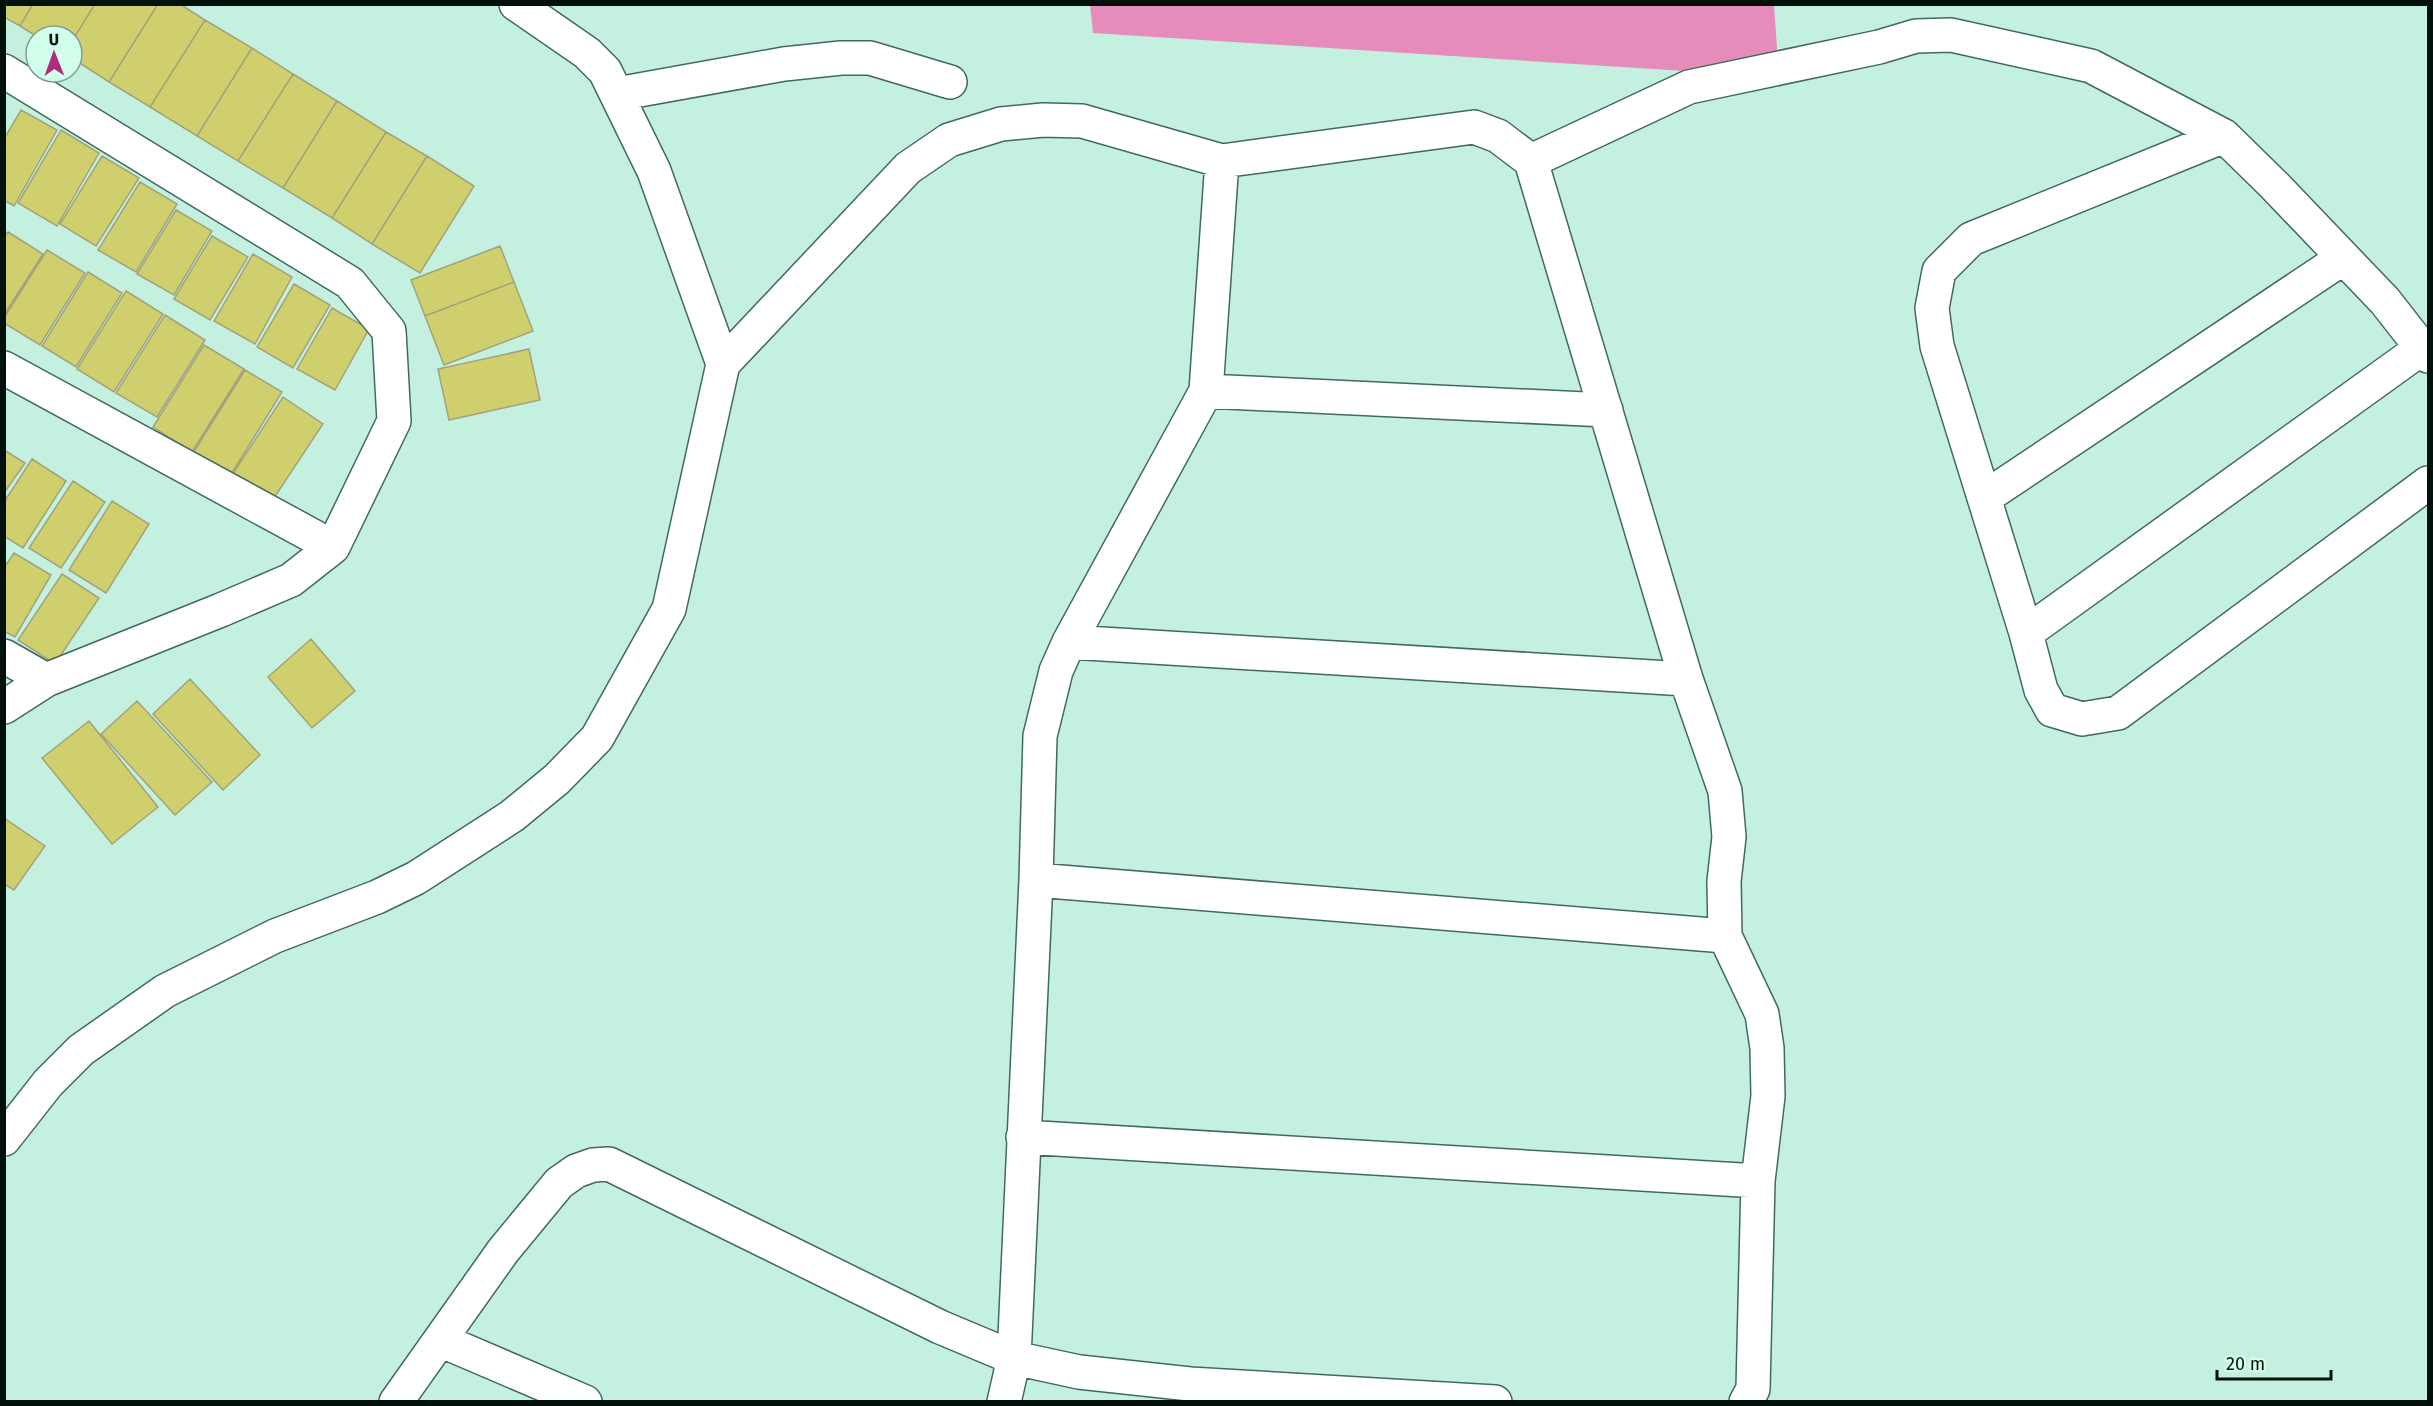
<svg xmlns="http://www.w3.org/2000/svg" width="2433" height="1406" viewBox="0 0 2433 1406" font-family="'Fira Sans',sans-serif">
  <style>
    .forest { fill: #e58cba }
    .building { fill: #d0cf6d; stroke: #a2a27c; stroke-width: 1.5 }
    .lines { fill: none; stroke-linecap: round; stroke-linejoin: round }
    .minor-casing { stroke: #416a5b; stroke-width: 36 }
    .minor { stroke: #fff; stroke-width: 33 }
  </style>
  <rect width="100%" height="100%" fill="#c4f1df"/>
  <!-- forest -->
  <path class="forest" d="M 1090,5 L 1774,5 L 1779,77 L 1093,33 Z"/>
  <!-- building -->
  <path class="building" d="M 4,4 L 33,4 L 20,26 L 4,17 Z
    M 33,4 L 95,4 L 72,41 L 72,36 L 36,36 L 20,26 Z
    M 95,4 L 158,4 L 109,82 L 72,58 L 72,41 Z
    M 158,4 L 180,4 L 205,20 L 150,107 L 109,82 Z
    M 205,20 L 252,48 L 197,136 L 150,107 Z
    M 252,48 L 293,74 L 238,161 L 197,136 Z
    M 293,74 L 337,101 L 283,188 L 238,161 Z
    M 337,101 L 386,132 L 332,218 L 283,188 Z
    M 21,110 L 57,130 L 14,206 L 4,200 L 4,139 Z
    M 61,130 L 99,153 L 57,226 L 18,203 Z
    M 386,132 L 427,156 L 372,244 L 332,218 Z
    M 102,156 L 139,178 L 96,246 L 60,224 Z
    M 427,156 L 474,186 L 420,273 L 372,244 Z
    M 140,182 L 177,204 L 136,272 L 98,250 Z
    M 176,210 L 212,231 L 174,295 L 137,274 Z
    M 8,232 L 43,254 L 4,315 L 4,237 Z
    M 212,236 L 248,257 L 210,320 L 174,299 Z
    M 500,246 L 514,282 L 425,316 L 411,280 Z
    M 47,250 L 85,273 L 40,345 L 4,323 L 4,318 Z
    M 253,254 L 292,277 L 255,344 L 214,321 Z
    M 88,272 L 122,293 L 76,367 L 42,346 Z
    M 514,282 L 533,331 L 444,365 L 425,316 Z
    M 294,284 L 330,305 L 293,368 L 257,347 Z
    M 126,291 L 163,314 L 114,392 L 77,369 Z
    M 332,308 L 369,329 L 335,390 L 297,369 Z
    M 165,315 L 205,340 L 157,417 L 116,393 Z
    M 204,345 L 244,369 L 192,452 L 153,427 Z
    M 529,349 L 540,400 L 449,420 L 438,369 Z
    M 245,370 L 282,392 L 230,476 L 193,453 Z
    M 283,397 L 323,424 L 270,504 L 230,478 Z
    M 4,450 L 25,463 L 4,493 Z
    M 32,459 L 66,481 L 23,548 L 4,536 L 4,502 Z
    M 73,481 L 105,502 L 61,568 L 29,548 Z
    M 112,501 L 149,524 L 106,593 L 69,570 Z
    M 14,553 L 51,575 L 15,637 L 4,631 L 4,568 Z
    M 62,574 L 99,598 L 55,664 L 18,640 Z
    M 311,639 L 355,691 L 312,728 L 268,677 Z
    M 190,679 L 260,755 L 223,790 L 153,714 Z
    M 137,701 L 212,782 L 175,815 L 101,734 Z
    M 89,721 L 158,807 L 112,844 L 42,758 Z
    M 4,818 L 45,846 L 14,890 L 4,884 Z"/>
  <g class="lines">
    <defs>
      <path id="minor" d="M 4,71 L 350,283 L 389,331 L 394,421 L 333,547 L 291,580 L 221,610 L 46,680 L 4,707
        M 617,94 L 784,64 L 841,58 L 870,58 L 950,82
        M 2224,136 L 1971,239 L 1939,271 L 1932,308 L 1937,346 L 2026,633 L 2041,690 L 2052,710 L 2082,719 L 2118,713 L 2428,483
        M 1531,161 L 1689,87 L 1879,47 L 1916,36 L 1951,35 L 2091,66 L 2224,136 L 2275,186 L 2385,301 L 2428,356
        M 723,364 L 908,168 L 949,140 L 1001,124 L 1043,120 L 1082,121 L 1222,161 L 1474,127 L 1498,136 L 1531,161 L 1686,679 L 1725,791 L 1729,837 L 1724,881 L 1725,936 L 1762,1014 L 1767,1048 L 1768,1096 L 1758,1181 L 1753,1389 L 1746,1402
        M 4,368 L 333,547
        M 1206,391 L 1606,410
        M 1984,498 L 2343,258
        M 2026,633 L 2422,348
        M 1069,642 L 1686,679
        M 4,656 L 46,680
        M 1036,880 L 1725,936
        M 1023,1137 L 1758,1181
        M 4,1139 L 48,1083 L 81,1050 L 165,991 L 275,936 L 377,897 L 416,878 L 512,816 L 557,779 L 597,738 L 669,609 L 723,364 L 654,171 L 605,71 L 587,53 L 516,4
        M 440,1340 L 585,1402
        M 396,1402 L 503,1251 L 559,1183 L 576,1171 L 593,1165 L 609,1164 L 940,1327 L 1014,1358 L 1079,1372 L 1190,1384 L 1495,1402
        M 1004,1402 L 1014,1358 L 1036,880 L 1040,736 L 1056,671 L 1069,642 L 1206,391 L 1222,161"/>
    </defs>
    <!-- minor casing -->
    <use href="#minor" class="minor-casing"/>
    <!-- minor -->
    <use href="#minor" class="minor"/>
  </g>
  <!-- border -->
  <rect width="2433" height="1406" fill="none" stroke="#02100a" stroke-width="12"/>
  <!-- north arrow -->
  <g transform="translate(54 54) rotate(359)"><circle r="28" fill="#d1ffec" stroke="#7e9f92" stroke-width="1.5"/>
  <path d="M0-4.5L10 22L0 15L-10 22Z" fill="#ad2d7a"/>
  <text y="-9" font-size="16" font-weight="bold" text-anchor="middle" fill="#02100a">U</text>
  </g>
  <!-- scale -->
  <path d="M2217 1370v9h114v-9" fill="none" stroke="#02100a" stroke-width="3"/>
  <text x="2226" y="1370" font-size="18" fill="#02100a" stroke="#d1ffec" stroke-width="4.5" paint-order="stroke">20 m</text>
</svg>
